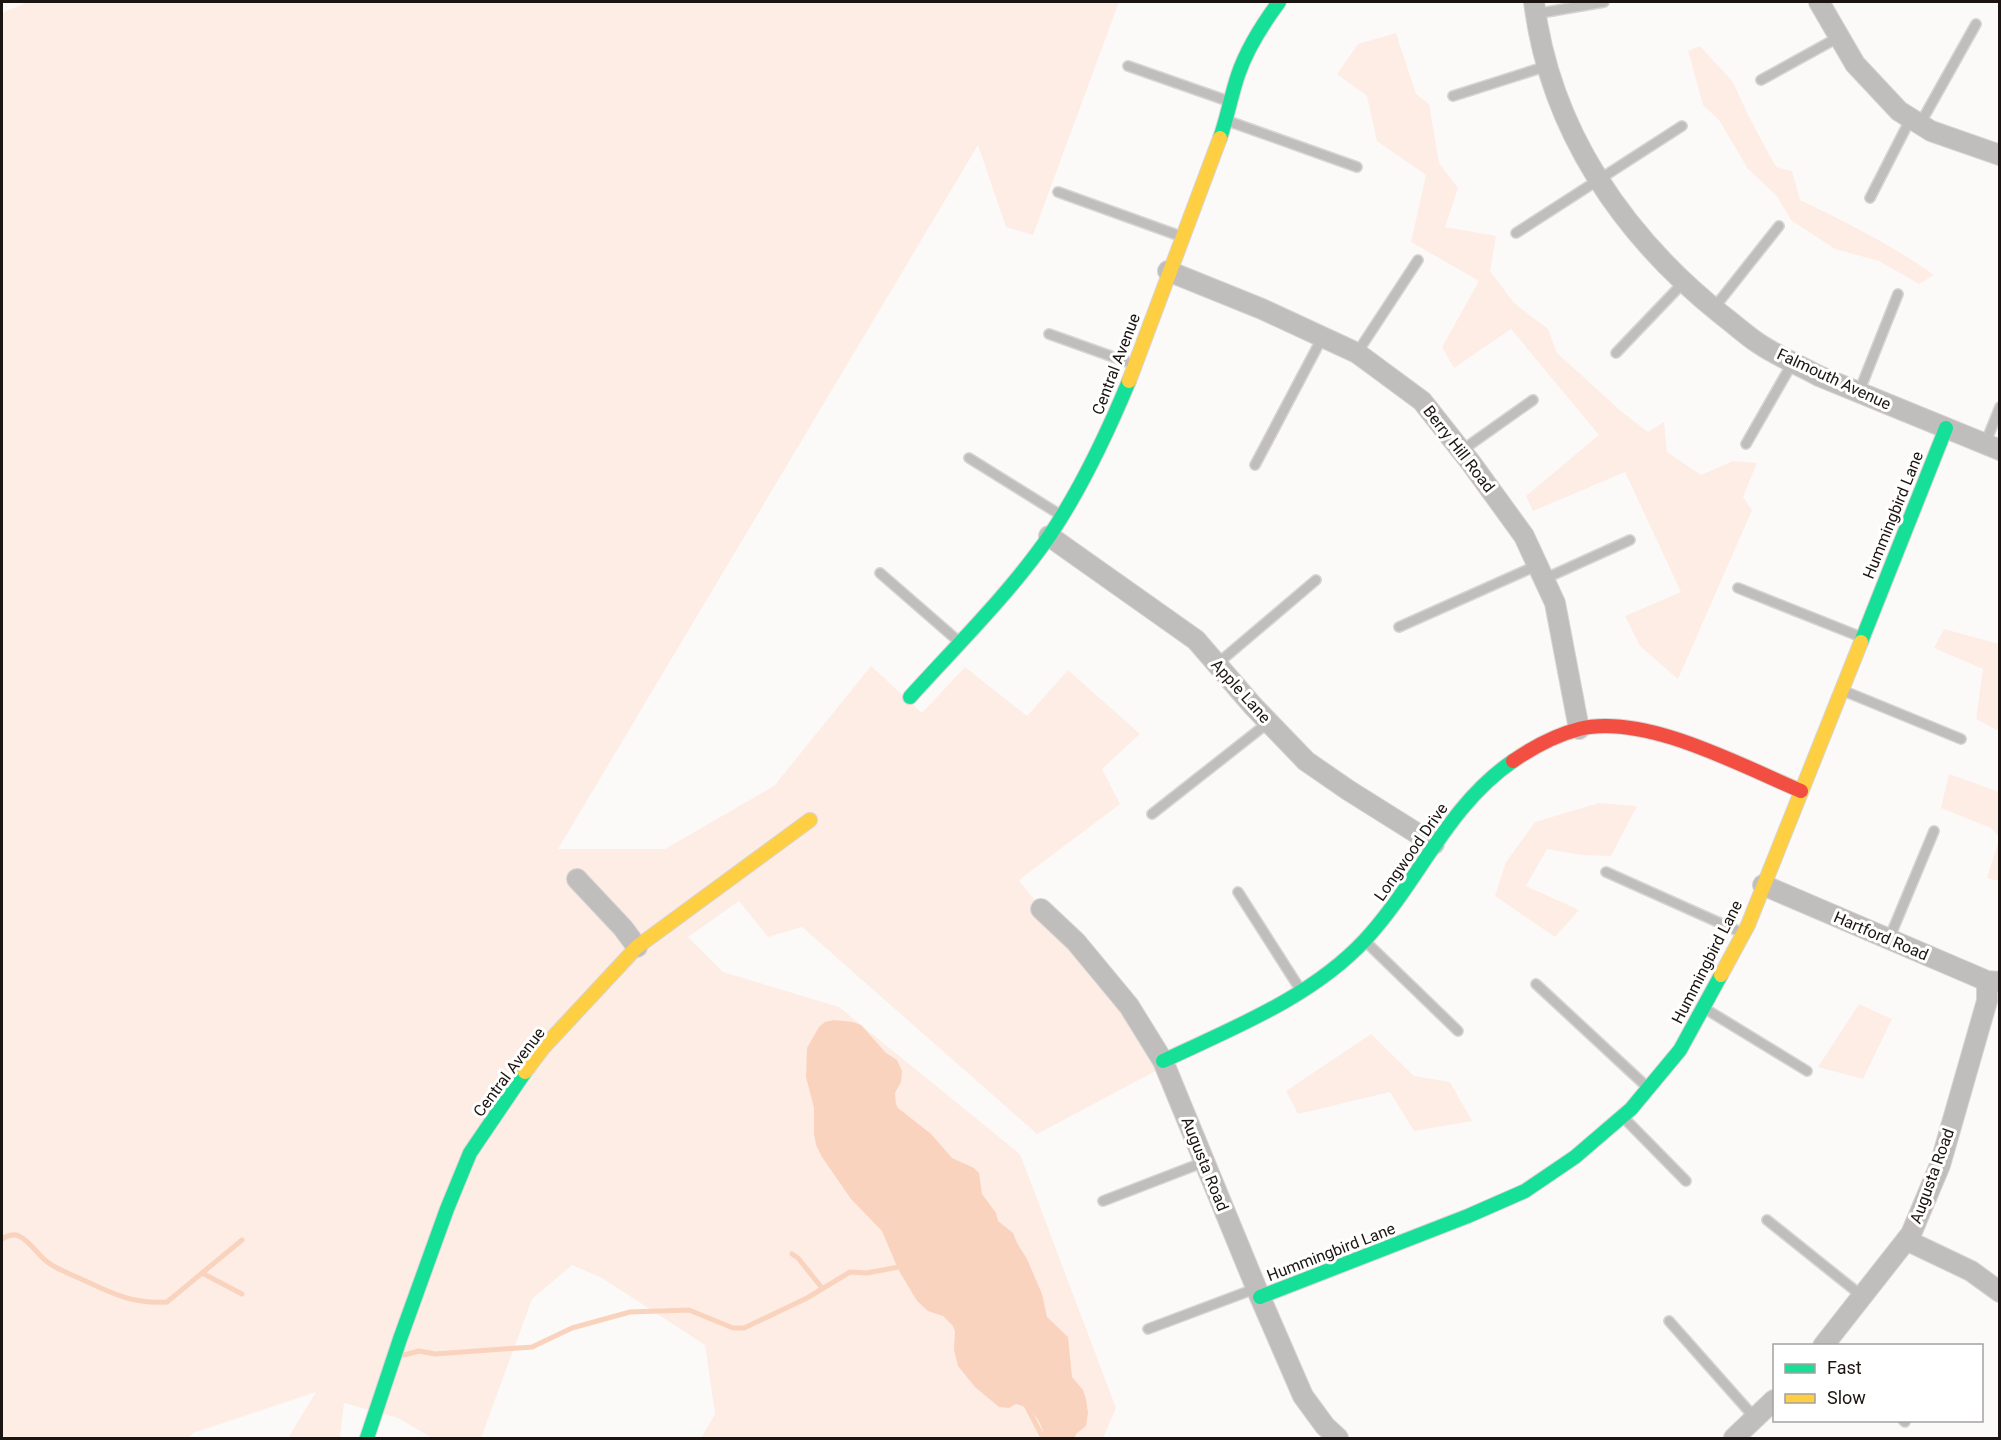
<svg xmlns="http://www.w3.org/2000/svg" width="2001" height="1440" viewBox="0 0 2001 1440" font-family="Roboto,sans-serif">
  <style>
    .green { fill: #fdede5 }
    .water { fill: #fad3be }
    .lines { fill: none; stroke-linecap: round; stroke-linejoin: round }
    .stream { stroke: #fad3be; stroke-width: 5 }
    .lane-casing { stroke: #d7d5d4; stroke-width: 12 }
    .street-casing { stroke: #d7d5d4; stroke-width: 22 }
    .fast-casing { stroke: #d7d5d4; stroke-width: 16 }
    .slow-casing { stroke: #d7d5d4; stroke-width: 16 }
    .jam-casing { stroke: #d7d5d4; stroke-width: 16 }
    .lane { stroke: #c0bebc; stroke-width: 9 }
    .street { stroke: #c0bebc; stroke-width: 20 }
    .fast { stroke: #16e098; stroke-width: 14 }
    .slow { stroke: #ffcf43; stroke-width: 14 }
    .jam { stroke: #f24e42; stroke-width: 14 }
    .labels { text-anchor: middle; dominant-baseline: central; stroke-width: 6; stroke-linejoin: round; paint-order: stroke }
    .street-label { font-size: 16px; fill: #1c1410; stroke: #fff }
  </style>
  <rect width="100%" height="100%" fill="#fcfaf8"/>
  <!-- green -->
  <path class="green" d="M 28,2 L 1119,2 L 1033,235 L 1006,227 L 978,145 L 558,849 L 665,849 L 774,786 L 871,666 L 922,713 L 965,667 L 1027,716 L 1068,670 L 1140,734 L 1102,769 L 1120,804 L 1019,880 L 1163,1067 L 1037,1134 L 802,927 L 768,937 L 739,901 L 688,937 L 723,972 L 839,1007 L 1020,1154 L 1116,1408 L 1103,1438 L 701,1438 L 715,1414 L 705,1345 L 602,1278 L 572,1265 L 532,1299 L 481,1438 L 432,1438 L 398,1418 L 344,1403 L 340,1438 L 288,1438 L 316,1392 L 193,1433 L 189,1438 L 2,1438 L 2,13 Z
    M 1396,33 L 1416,94 L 1429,104 L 1439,163 L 1458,188 L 1445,227 L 1496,236 L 1490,271 L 1514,303 L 1548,329 L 1557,353 L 1622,412 L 1648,432 L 1664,422 L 1667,452 L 1701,475 L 1733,461 L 1757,463 L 1743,497 L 1752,510 L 1678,679 L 1640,646 L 1625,616 L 1681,592 L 1625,472 L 1533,511 L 1526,496 L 1599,435 L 1511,329 L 1454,368 L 1442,347 L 1479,281 L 1411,242 L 1426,175 L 1377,141 L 1367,96 L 1337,74 L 1358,44 Z
    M 1700,46 L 1733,82 L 1749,117 L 1776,167 L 1792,171 L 1800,200 C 1846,222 1892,245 1934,275 L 1919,284 L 1879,261 L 1835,249 L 1791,220 L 1777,196 L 1748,169 L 1719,120 L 1703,105 L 1688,51 Z
    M 1944,629 L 1999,644 L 1999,731 L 1976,719 L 1983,669 L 1934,648 Z
    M 1949,774 L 1999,792 L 1999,837 L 1991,828 L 1941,808 Z
    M 1599,803 L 1637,806 L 1611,856 L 1581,855 L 1547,849 L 1526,886 L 1579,910 L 1555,937 L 1495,896 L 1506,862 L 1535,822 Z
    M 1999,840 L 1999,881 L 1987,878 Z
    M 1859,1004 L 1892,1019 L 1863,1079 L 1818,1067 Z
    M 1371,1034 L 1414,1076 L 1450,1082 L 1472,1121 L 1414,1131 L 1390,1092 L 1298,1114 L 1286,1091 Z"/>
  <!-- water -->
  <path class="water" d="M 834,1020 L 853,1022 L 861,1025 L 886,1053 L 897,1060 L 902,1071 L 901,1082 L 895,1093 L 896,1104 L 898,1108 L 931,1134 L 952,1158 L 974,1168 L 979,1173 L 982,1194 L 996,1213 L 998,1221 L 1013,1233 L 1017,1243 L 1027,1259 L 1042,1294 L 1047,1317 L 1068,1337 L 1072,1377 L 1083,1390 L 1086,1399 L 1088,1413 L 1086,1426 L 1077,1433 L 1074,1438 L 1044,1438 C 1043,1423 1032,1407 1016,1404 L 1009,1408 L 999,1407 L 975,1387 L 958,1366 L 954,1350 L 955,1331 L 953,1326 L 943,1316 L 928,1311 L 917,1301 L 898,1269 L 882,1231 L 851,1199 L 822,1157 L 816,1145 L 814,1134 L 814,1108 L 806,1077 L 807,1048 L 819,1027 L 825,1022 Z"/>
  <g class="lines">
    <!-- stream -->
    <path class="stream" d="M 2,1239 C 7,1236 13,1233 19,1236 C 30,1241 37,1254 46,1261 C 56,1269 68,1273 79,1278 C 111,1293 131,1304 167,1302 L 242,1240
      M 792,1254 L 798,1258 L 822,1288
      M 202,1273 L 242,1294
      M 404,1355 L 419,1351 L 435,1354 L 532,1347 L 572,1328 L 630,1312 L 689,1310 L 733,1328 L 744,1328 L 807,1298 L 850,1272 L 867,1273 L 904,1266
      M 1025,1403 L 1043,1438"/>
    <defs>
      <path id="lane" d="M 1535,14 L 1604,2
        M 1128,66 L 1228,101
        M 1761,80 L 1839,37
        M 1453,96 L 1547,66
        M 1228,121 L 1357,167
        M 1920,124 L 1976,24
        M 1058,192 L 1180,236
        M 1870,198 L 1911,118
        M 1516,233 L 1682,126
        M 1714,308 L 1779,226
        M 1049,334 L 1133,364
        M 1357,353 L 1418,260
        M 1616,353 L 1684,282
        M 1859,392 L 1898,294
        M 1746,444 L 1793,362
        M 1985,444 L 2000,407
        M 1461,451 L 1533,400
        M 969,458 L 1059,514
        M 1255,465 L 1322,338
        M 880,573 L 957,640
        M 1544,579 L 1630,540
        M 1738,588 L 1861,637
        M 1399,627 L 1538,565
        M 1217,664 L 1316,580
        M 1844,691 L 1961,739
        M 1152,814 L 1269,722
        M 1606,872 L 1740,932
        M 1238,892 L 1300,989
        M 1889,939 L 1934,831
        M 1366,942 L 1458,1031
        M 1536,984 L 1646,1086
        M 1704,1008 L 1807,1071
        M 1624,1118 L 1686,1181
        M 1103,1201 L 1204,1162
        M 1767,1220 L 1862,1296
        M 1669,1321 L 1755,1418
        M 1148,1329 L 1257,1288
        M 1903,1420 L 1905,1422"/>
      <path id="street" d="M 1534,2 C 1550,130 1623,236 1722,315 C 1734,324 1746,335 1758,343 C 1777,356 1799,365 1819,376 L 2000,450
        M 1819,2 L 1855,64 L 1899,111 L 1931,131 L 2000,155
        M 1168,271 L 1262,309 L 1357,353 L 1422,401 L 1471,463 L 1524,536 L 1555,603 L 1579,729
        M 1049,536 L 1196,640 L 1253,706 L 1306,761 L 1348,790 L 1434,844
        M 577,879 L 623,928 L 637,947
        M 1763,885 L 1987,981 L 2000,982
        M 1041,909 L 1076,942 L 1129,1006 L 1163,1061 L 1260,1297 L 1303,1396 L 1325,1426 L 1338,1438
        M 1906,1240 L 1971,1271 L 2000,1292
        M 1823,1346 L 1911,1234 L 1940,1165 L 1987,1001 L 1987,981
        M 1734,1438 L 1774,1400"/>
      <path id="fast" d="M 1220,138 C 1227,118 1231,96 1238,75 C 1247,48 1262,25 1279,2
        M 1861,642 L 1946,428
        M 910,697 C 957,645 1010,593 1050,535 C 1082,487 1107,434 1129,381
        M 1163,1061 C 1233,1028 1312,997 1365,940 C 1418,883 1447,806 1513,761
        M 1260,1297 L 1468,1216 L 1525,1191 L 1575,1157 L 1631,1109 L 1680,1050 L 1721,975
        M 367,1438 L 400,1339 L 447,1209 L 470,1153 L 525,1072"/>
      <path id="slow" d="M 1129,381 L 1220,138
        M 1721,975 L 1748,925 L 1861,642
        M 525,1072 L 543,1048 L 637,947 L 810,820"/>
      <path id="jam" d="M 1513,761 C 1532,748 1556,735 1579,729 C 1644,713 1740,765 1801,791"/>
    </defs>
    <!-- lane casing -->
    <use href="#lane" class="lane-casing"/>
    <!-- street casing -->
    <use href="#street" class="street-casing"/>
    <!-- fast casing -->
    <use href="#fast" class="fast-casing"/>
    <!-- slow casing -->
    <use href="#slow" class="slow-casing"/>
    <!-- jam casing -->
    <use href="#jam" class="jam-casing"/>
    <!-- lane -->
    <use href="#lane" class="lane"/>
    <!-- street -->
    <use href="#street" class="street"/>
    <!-- fast -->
    <use href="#fast" class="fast"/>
    <!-- slow -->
    <use href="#slow" class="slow"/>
    <!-- jam -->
    <use href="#jam" class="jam"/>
  </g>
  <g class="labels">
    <!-- street labels -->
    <g class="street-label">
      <text transform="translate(1116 364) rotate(-69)">Central Avenue</text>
      <text transform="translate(1834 379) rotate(25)">Falmouth Avenue</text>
      <text transform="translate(1459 449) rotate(52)">Berry Hill Road</text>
      <text transform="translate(1893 515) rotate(-68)">Hummingbird Lane</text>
      <text transform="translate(1241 691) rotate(48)">Apple Lane</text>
      <text transform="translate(1411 852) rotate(-55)">Longwood Drive</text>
      <text transform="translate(1881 936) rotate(23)">Hartford Road</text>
      <text transform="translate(1707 962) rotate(-63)">Hummingbird Lane</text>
      <text transform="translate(509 1072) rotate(-53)">Central Avenue</text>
      <text transform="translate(1205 1164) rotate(68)">Augusta Road</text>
      <text transform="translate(1932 1176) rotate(-70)">Augusta Road</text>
      <text transform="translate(1331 1252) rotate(-21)">Hummingbird Lane</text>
    </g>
  </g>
  <!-- border -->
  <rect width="2001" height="1440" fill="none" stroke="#1c1410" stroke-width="6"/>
  <!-- legend -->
  <rect x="1773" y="1344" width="210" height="78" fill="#ffffff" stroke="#a4a19f" stroke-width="1.5"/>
  <rect x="1785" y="1364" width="30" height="9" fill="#16e098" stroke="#a4a19f" stroke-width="1.5"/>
  <text x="1827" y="1374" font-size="18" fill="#1c1410">Fast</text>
  <rect x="1785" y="1394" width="30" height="9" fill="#ffcf43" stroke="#a4a19f" stroke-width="1.5"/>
  <text x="1827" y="1404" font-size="18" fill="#1c1410">Slow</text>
</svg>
